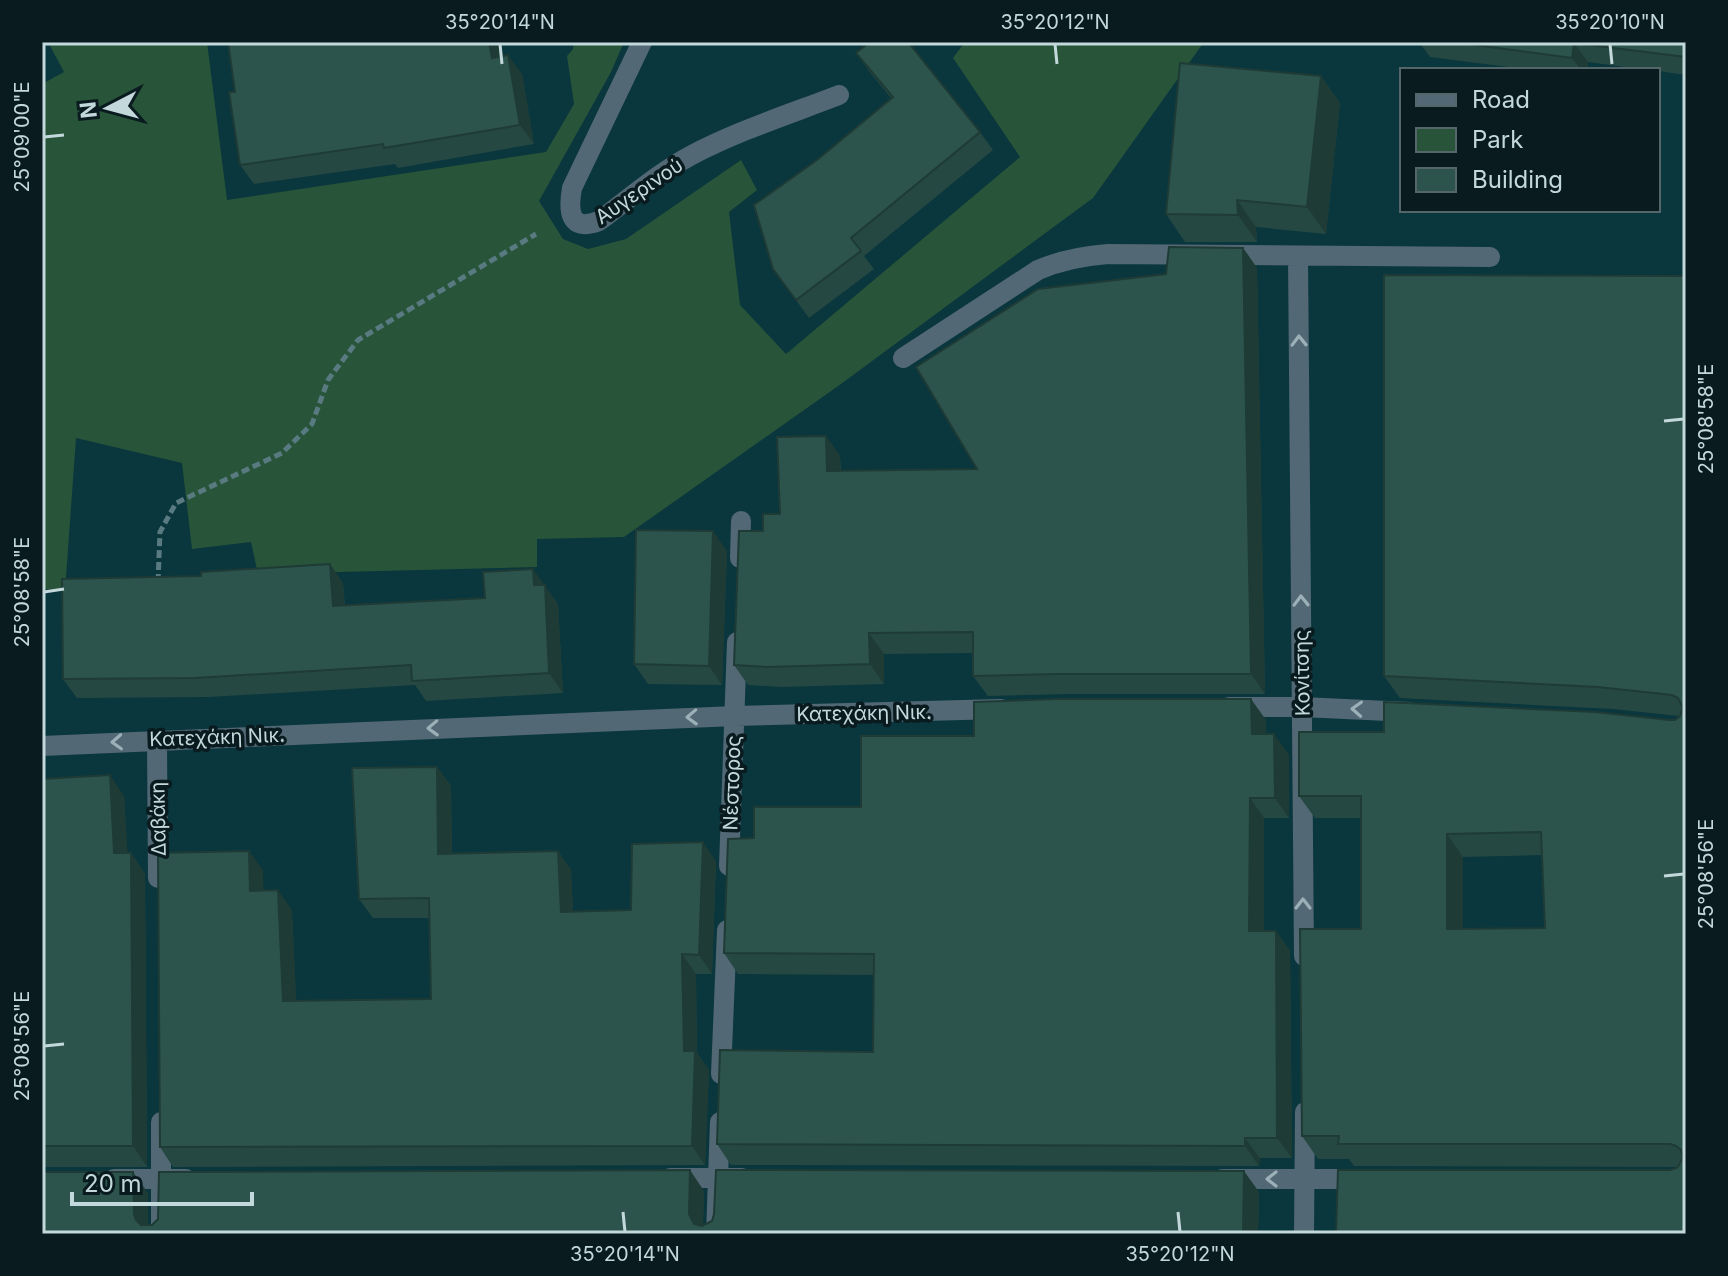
<svg xmlns="http://www.w3.org/2000/svg" width="1728" height="1276" viewBox="0 0 1728 1276" font-family="Inter,sans-serif">
  <style>
    .green { fill: #285439 }
    .lines { fill: none; stroke-linecap: round; stroke-linejoin: round }
    .path { stroke: #587a80; stroke-width: 5; stroke-dasharray: 8 4; stroke-linecap: butt }
    .street { stroke: #526875; stroke-width: 20 }
    .wall { fill: #264842; fill-rule: evenodd }
    .shaded-wall { fill: #1f3b36 }
    .building { fill: #2c544d; stroke: #1f3b36; stroke-width: 2; fill-rule: evenodd }
    .oneway { stroke: #9bb1b7 }
    .ticks { fill: none; stroke: #c2d8db; stroke-width: 3 }
    .labels { text-anchor: middle; dominant-baseline: central; stroke-width: 7; stroke-linejoin: round; paint-order: stroke }
    .street-label { font-size: 20px; fill: #c2d8db; stroke: #091b1e }
    .neatline { fill: none; stroke: #c2d8db; stroke-width: 3 }
    .ticks-label { font-size: 20px; text-anchor: middle; fill: #c2d8db }
  </style>
  <rect width="100%" height="100%" fill="#0a363d"/>
  <!-- green -->
  <path class="green" d="M 48,42 L 207,42 L 227,200 L 546,152 L 574,104 L 567,56 L 573,49 L 574,42 L 624,42 L 611,72 L 539,201 L 563,239 L 588,249 L 626,239 L 741,160 L 757,190 L 729,212 L 740,305 L 786,354 L 1020,157 L 953,58 L 965,42 L 1204,42 L 1093,198 L 841,384 L 624,537 L 537,539 L 537,567 L 258,574 L 251,542 L 192,549 L 182,463 L 76,438 L 65,591 L 42,589 L 42,84 L 64,72 Z"/>
  <g class="lines">
    <!-- path -->
    <path class="path" d="M 158,582 L 160,532 L 176,503 L 282,453 L 312,424 L 328,380 L 358,340 L 536,234"/>
    <!-- street -->
    <path class="street" d="M 642,42 L 572,188 C 568,211 569,232 599,221 C 629,199 657,174 690,156 C 737,131 790,114 839,95
      M 1298,256 L 1304,956
      M 903,358 L 1038,270 C 1061,260 1082,256 1108,254 L 1490,257
      M 740,558 L 741,521
      M 1229,707 L 1302,707 L 1409,712
      M 157,740 L 158,878
      M 42,746 L 735,716 L 1001,709
      M 729,866 L 737,642
      M 721,1074 L 727,930
      M 161,1122 L 161,1234
      M 670,1178 L 742,1178
      M 114,1179 L 186,1179
      M 1222,1179 L 1362,1179
      M 716,1234 L 720,1122
      M 1304,1234 L 1305,1112"/>
  </g>
  <!-- wall -->
  <path class="wall" d="M 228,42 L 500,42 L 502,56 L 522,74 L 534,144 L 398,168 L 395,164 L 254,184 L 240,165 L 235,92 Z
    M 1419,42 L 1686,42 L 1686,75 L 1658,71 L 1658,70 L 1647,70 L 1588,62 L 1587,70 L 1531,70 L 1430,57 Z
    M 856,53 L 980,132 L 993,150 L 864,256 L 874,269 L 809,318 L 773,269 L 817,160 L 891,98 L 869,71 Z
    M 1321,76 L 1340,103 L 1326,234 L 1256,227 L 1257,242 L 1185,242 L 1166,214 Z
    M 1243,248 L 1257,268 L 1265,694 L 1071,694 L 988,696 L 973,676 L 973,653 L 884,654 L 884,684 L 782,687 L 748,685 L 734,665 L 763,531 L 780,514 L 826,436 L 840,456 L 841,471 L 977,469 L 1166,274 Z
    M 1686,276 L 1686,1234 L 1670,1170 L 1678,1167 L 1354,1166 L 1349,1159 L 1318,1159 L 1302,1136 L 1361,929 L 1361,818 L 1315,818 L 1299,796 L 1384,732 L 1669,720 L 1675,720 L 1679,716 L 1613,709 L 1400,698 L 1384,676 ZM 1542,855 L 1545,928 L 1463,929 L 1463,857 Z
    M 727,551 L 722,685 L 648,684 L 634,664 Z
    M 343,583 L 345,606 L 485,598 L 544,585 L 558,604 L 563,693 L 426,701 L 415,685 L 209,697 L 77,698 L 63,679 Z
    M 1266,720 L 1266,734 L 1289,755 L 1289,818 L 1264,818 L 1264,931 L 1276,931 L 1290,951 L 1292,1158 L 1260,1158 L 1259,1166 L 731,1165 L 717,1144 L 873,1052 L 874,975 L 738,974 L 724,953 L 754,838 L 861,807 L 974,736 Z
    M 437,767 L 451,786 L 452,853 L 558,851 L 571,870 L 573,911 L 631,910 L 716,861 L 712,974 L 696,974 L 697,1053 L 709,1070 L 705,1165 L 173,1167 L 160,1147 L 263,870 L 263,891 L 292,910 L 296,1001 L 431,999 L 429,918 L 373,918 L 359,899 Z
    M 42,779 L 124,796 L 127,853 L 131,853 L 145,874 L 147,1167 L 42,1167 Z
    M 704,1191 L 703,1225 L 1259,1192 L 1258,1234 L 42,1234 L 148,1193 L 148,1225 Z"/>
  <!-- shaded-wall -->
  <path class="shaded-wall" d="M 489,42 L 500,42 L 506,78 L 492,58 Z
    M 1574,43 L 1588,62 L 1587,70 L 1581,70 L 1572,58 Z
    M 508,55 L 522,74 L 534,144 L 520,125 Z
    M 1321,76 L 1340,103 L 1326,234 L 1307,207 Z
    M 1237,200 L 1256,227 L 1257,242 L 1238,215 Z
    M 1243,248 L 1257,268 L 1265,694 L 1251,674 Z
    M 826,436 L 840,456 L 841,491 L 827,471 Z
    M 713,531 L 727,551 L 722,685 L 709,666 Z
    M 330,564 L 343,583 L 346,626 L 333,606 Z
    M 533,569 L 558,604 L 563,693 L 549,673 L 534,585 Z
    M 869,633 L 884,654 L 884,684 L 870,664 Z
    M 1251,699 L 1266,720 L 1266,754 L 1252,734 Z
    M 1274,734 L 1289,755 L 1289,818 L 1275,798 Z
    M 437,767 L 451,786 L 452,873 L 438,854 Z
    M 110,775 L 124,796 L 129,874 L 114,853 Z
    M 1250,798 L 1264,818 L 1264,951 L 1249,931 Z
    M 1447,834 L 1463,857 L 1463,951 L 1447,929 Z
    M 703,842 L 716,861 L 712,974 L 699,955 Z
    M 249,851 L 263,870 L 264,910 L 250,891 Z
    M 558,851 L 571,870 L 574,931 L 561,912 Z
    M 131,853 L 145,874 L 147,1167 L 133,1146 Z
    M 278,890 L 292,910 L 297,1020 L 283,1001 Z
    M 1276,931 L 1290,951 L 1292,1158 L 1277,1138 Z
    M 682,954 L 696,974 L 697,1053 L 709,1070 L 705,1165 L 692,1146 L 684,1051 Z
    M 1245,1138 L 1260,1158 L 1259,1166 L 1245,1146 Z
    M 690,1170 L 704,1191 L 703,1234 L 694,1224 L 689,1214 Z
    M 1244,1171 L 1259,1192 L 1258,1234 L 1243,1234 Z
    M 133,1172 L 148,1193 L 148,1234 L 136,1220 L 134,1214 Z"/>
  <!-- building -->
  <path class="building" d="M 228,42 L 489,42 L 492,58 L 508,55 L 520,125 L 384,148 L 383,144 L 240,165 L 229,92 L 235,92 Z
    M 870,42 L 908,42 L 980,132 L 851,238 L 861,251 L 796,300 L 773,269 L 754,205 L 817,160 L 893,97 L 856,53 Z
    M 1453,42 L 1686,42 L 1686,57 L 1574,43 L 1572,58 Z
    M 1180,63 L 1321,76 L 1307,207 L 1237,200 L 1238,215 L 1166,214 Z
    M 1169,247 L 1243,248 L 1251,674 L 1056,674 L 973,676 L 973,632 L 869,633 L 870,664 L 768,667 L 734,665 L 739,531 L 763,531 L 763,514 L 780,514 L 777,437 L 826,436 L 827,471 L 977,469 L 916,367 L 1038,289 L 1166,274 Z
    M 1384,275 L 1686,276 L 1686,1234 L 1336,1234 L 1338,1170 L 1670,1170 L 1677,1168 L 1683,1158 L 1681,1150 L 1676,1146 L 1670,1144 L 1338,1144 L 1339,1136 L 1302,1136 L 1300,929 L 1361,929 L 1361,796 L 1299,796 L 1299,732 L 1384,732 L 1384,702 L 1595,712 L 1669,720 L 1675,720 L 1680,716 L 1683,708 L 1678,698 L 1672,695 L 1598,687 L 1384,676 ZM 1541,832 L 1545,928 L 1447,929 L 1447,834 Z
    M 636,530 L 713,531 L 709,666 L 634,664 Z
    M 330,564 L 333,606 L 485,598 L 483,572 L 533,569 L 534,585 L 545,585 L 549,673 L 412,681 L 411,665 L 195,678 L 63,679 L 62,579 L 201,576 L 201,572 Z
    M 1057,699 L 1251,699 L 1252,734 L 1274,734 L 1275,798 L 1250,798 L 1249,931 L 1276,931 L 1277,1138 L 1245,1138 L 1245,1146 L 717,1144 L 720,1050 L 873,1052 L 874,954 L 724,953 L 728,839 L 754,838 L 754,807 L 861,807 L 861,736 L 974,736 L 974,702 Z
    M 437,767 L 438,854 L 558,851 L 561,912 L 631,910 L 632,844 L 703,842 L 699,955 L 682,954 L 684,1051 L 695,1051 L 692,1146 L 160,1147 L 158,853 L 249,851 L 250,891 L 278,890 L 283,1001 L 431,999 L 429,898 L 359,899 L 352,768 Z
    M 110,775 L 114,853 L 131,853 L 133,1146 L 42,1146 L 42,779 Z
    M 690,1170 L 689,1214 L 694,1224 L 702,1226 L 712,1221 L 714,1214 L 716,1170 L 1244,1171 L 1243,1234 L 1151,1234 L 1151,1232 L 1054,1233 L 1054,1234 L 42,1234 L 42,1172 L 133,1172 L 134,1214 L 136,1220 L 141,1225 L 152,1225 L 158,1219 L 159,1172 Z"/>
  <!-- one-way arrows -->
  <defs><path id="oneway-chevron" d="M-2-3.5L2.5 0L-2 3.5" fill="none" stroke-width="1.6" stroke-linecap="round" stroke-linejoin="round" transform="scale(2)"/></defs>
  <g class="oneway">
    <use href="#oneway-chevron" transform="translate(1299 341) rotate(-91)"/>
    <use href="#oneway-chevron" transform="translate(1301 601) rotate(-91)"/>
    <use href="#oneway-chevron" transform="translate(1357 709) rotate(-177)"/>
    <use href="#oneway-chevron" transform="translate(692 717) rotate(178)"/>
    <use href="#oneway-chevron" transform="translate(433 728) rotate(178)"/>
    <use href="#oneway-chevron" transform="translate(117 742) rotate(177)"/>
    <use href="#oneway-chevron" transform="translate(1303 904) rotate(-90)"/>
    <use href="#oneway-chevron" transform="translate(1272 1179) rotate(-180)"/>
  </g>
  <!-- ticks -->
  <path class="ticks" d="M 500,44 L 502,64M 1055,44 L 1057,64M 1610,44 L 1612,64M 44,137 L 64,135M 1664,421 L 1684,419M 44,592 L 64,589M 1664,876 L 1684,874M 44,1046 L 64,1044M 623,1212 L 625,1232M 1178,1212 L 1180,1232"/>
  <g class="labels">
    <!-- street labels -->
    <g class="street-label">
      <text transform="translate(639 191) rotate(-34)">Αυγερινού</text>
      <text transform="translate(1302 673) rotate(-91)">Κονίτσης</text>
      <text transform="translate(864 713) rotate(-1)">Κατεχάκη Νικ.</text>
      <text transform="translate(217 737) rotate(-2)">Κατεχάκη Νικ.</text>
      <text transform="translate(732 783) rotate(-88)">Νέστορος</text>
      <text transform="translate(158 819) rotate(-91)">Δαβάκη</text>
    </g>
  </g>
  <!-- border -->
  <rect width="1728" height="1276" fill="none" stroke="#091b1e" stroke-width="88"/>
  <!-- legend -->
  <rect x="1400" y="68" width="260" height="144" fill="#091b1e" stroke="#53676a" stroke-width="2"/>
  <rect x="1416" y="94" width="40" height="12" fill="#526875" stroke="#53676a" stroke-width="2"/>
  <text x="1472" y="108" font-size="24" fill="#c2d8db">Road</text>
  <rect x="1416" y="128" width="40" height="24" fill="#285439" stroke="#53676a" stroke-width="2"/>
  <text x="1472" y="148" font-size="24" fill="#c2d8db">Park</text>
  <rect x="1416" y="168" width="40" height="24" fill="#2c544d" stroke="#53676a" stroke-width="2"/>
  <text x="1472" y="188" font-size="24" fill="#c2d8db">Building</text>
  <!-- north arrow -->
  <g transform="translate(108 108) rotate(264)" stroke="#091b1e" stroke-width="6" paint-order="stroke">
  <path d="M0-6L14 30L0 20L-14 30Z" fill="#c2d8db"/>
  <text y="-12" font-size="22" font-weight="bold" text-anchor="middle" fill="#c2d8db">N</text>
  </g>
  <!-- scale -->
  <path d="M72 1192v12h180v-12" fill="none" stroke="#c2d8db" stroke-width="4"/>
  <text x="84" y="1192" font-size="24" fill="#c2d8db" stroke="#091b1e" stroke-width="6" paint-order="stroke">20 m</text>
  <rect x="44" y="44" width="1640" height="1188" class="neatline"/>
  <g class="ticks-label">
    <text x="500" y="29">35°20'14"N</text>
    <text x="1055" y="29">35°20'12"N</text>
    <text x="1610" y="29">35°20'10"N</text>
    <text transform="translate(22 137) rotate(-90)" y="7">25°09'00"E</text>
    <text transform="translate(1706 419) rotate(-90)" y="7">25°08'58"E</text>
    <text transform="translate(22 592) rotate(-90)" y="7">25°08'58"E</text>
    <text transform="translate(1706 874) rotate(-90)" y="7">25°08'56"E</text>
    <text transform="translate(22 1046) rotate(-90)" y="7">25°08'56"E</text>
    <text x="625" y="1261">35°20'14"N</text>
    <text x="1180" y="1261">35°20'12"N</text>
  </g>
</svg>
